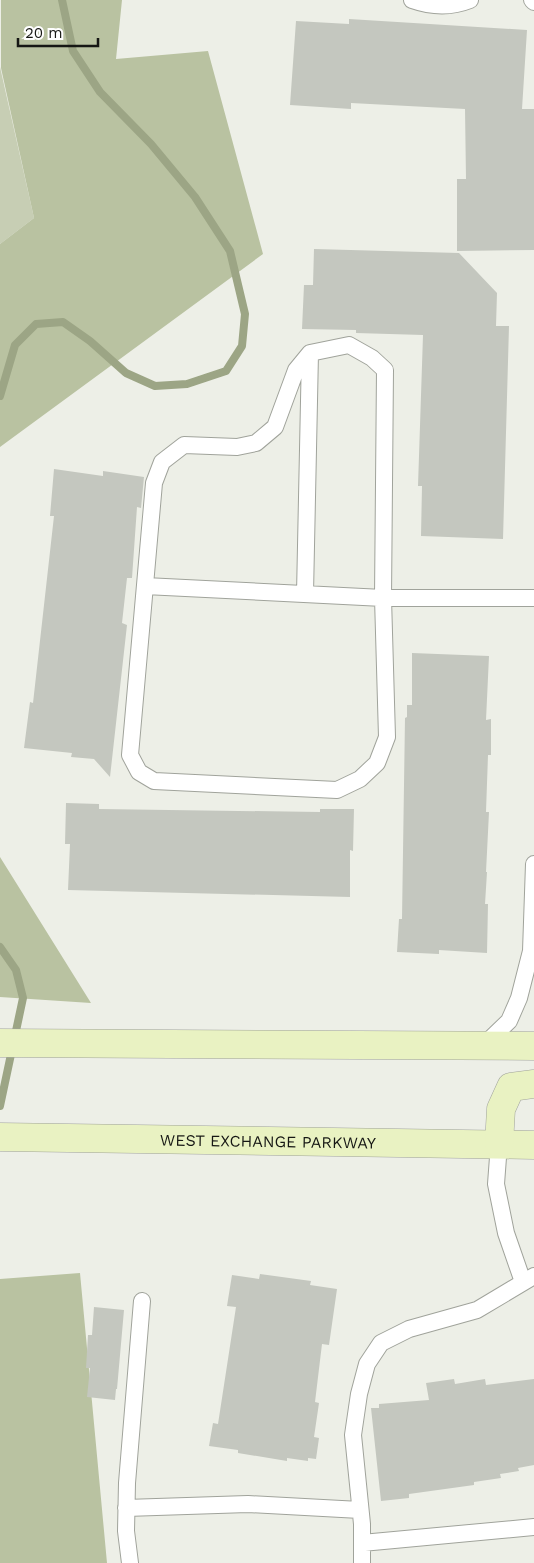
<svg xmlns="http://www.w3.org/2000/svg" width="534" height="1563" viewBox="0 0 534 1563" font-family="'Work Sans',sans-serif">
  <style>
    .green { fill: #c7ceb4 }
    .forest { fill: #b9c2a1 }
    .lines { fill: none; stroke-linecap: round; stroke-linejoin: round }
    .stream { stroke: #9ca585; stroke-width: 8 }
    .building { fill: #c4c7bf }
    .lane-casing { stroke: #a0a39b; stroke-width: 18 }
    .secondary-casing { stroke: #a0a39b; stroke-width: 29 }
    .lane { stroke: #fff; stroke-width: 16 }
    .secondary { stroke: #e9f2c2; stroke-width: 28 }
    .labels { text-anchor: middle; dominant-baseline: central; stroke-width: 4; stroke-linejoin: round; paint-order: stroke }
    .street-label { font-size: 16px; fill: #161714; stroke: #fff }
  </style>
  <rect width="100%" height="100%" fill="#edefe7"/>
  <!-- green -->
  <path class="green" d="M 0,67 L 34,218 L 0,244 Z"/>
  <!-- forest -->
  <path class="forest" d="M 1,0 L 122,0 L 116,59 L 208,51 L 263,254 L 0,447 L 0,244 L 34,218 L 1,68 Z
    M 0,857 L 91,1003 L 0,997 Z
    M 80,1273 L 107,1563 L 0,1563 L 0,1279 Z"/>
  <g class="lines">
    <!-- stream -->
    <path class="stream" d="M 0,396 L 15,345 L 36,324 L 63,322 L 90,341 L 126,373 L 155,386 L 187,384 L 226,371 L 242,346 L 245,314 L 230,251 L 195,197 L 151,144 L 100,92 L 73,51 L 62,0
      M 0,947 L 16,970 L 23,998 L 0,1106"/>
  </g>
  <!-- building -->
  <path class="building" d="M 349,19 L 527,30 L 522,109 L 534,109 L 534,250 L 457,251 L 457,179 L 466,179 L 465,109 L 351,103 L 351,109 L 290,105 L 296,21 L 349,24 Z
    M 314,249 L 459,253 L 497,293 L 496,326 L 509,326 L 503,539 L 421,536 L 422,486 L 418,486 L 423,335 L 356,333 L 356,330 L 302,329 L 304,285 L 313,285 Z
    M 54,469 L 103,476 L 103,471 L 144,477 L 141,508 L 137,507 L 132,578 L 127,578 L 122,623 L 127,625 L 110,777 L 94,759 L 71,757 L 72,753 L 24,748 L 30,702 L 33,703 L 54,516 L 50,516 Z
    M 412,653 L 489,656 L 486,720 L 491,719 L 491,755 L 488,755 L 486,812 L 489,812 L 486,872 L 487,872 L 485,904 L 488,904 L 487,953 L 439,950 L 439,954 L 397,952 L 399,919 L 402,919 L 405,718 L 407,717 L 407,705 L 412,705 Z
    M 66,803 L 99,804 L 99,809 L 320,812 L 320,809 L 354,809 L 353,851 L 350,850 L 350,897 L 68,890 L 70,844 L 65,844 Z
    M 260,1274 L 311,1281 L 310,1285 L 337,1289 L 329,1345 L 322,1344 L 315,1402 L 319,1403 L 314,1437 L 319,1438 L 316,1459 L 308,1458 L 308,1461 L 287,1458 L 287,1461 L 238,1453 L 238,1450 L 209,1446 L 213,1423 L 218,1424 L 236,1307 L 227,1306 L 232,1275 L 259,1279 Z
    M 94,1307 L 124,1310 L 117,1389 L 116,1389 L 115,1400 L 87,1397 L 90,1368 L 86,1368 L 88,1335 L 92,1335 Z
    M 454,1379 L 455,1384 L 485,1379 L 486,1385 L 534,1379 L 534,1465 L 518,1468 L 519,1471 L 500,1474 L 501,1478 L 474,1482 L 474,1485 L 409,1494 L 409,1498 L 381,1501 L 371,1408 L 379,1408 L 379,1404 L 429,1400 L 426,1383 Z"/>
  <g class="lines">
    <defs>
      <path id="lane" d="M 412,0 C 432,7 450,8 470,0
        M 532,0 L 534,2
        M 349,345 L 372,358 L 385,370 L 383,598 L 387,737 L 377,763 L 360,779 L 337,790 L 154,781 L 139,772 L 130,755 L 154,483 L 162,462 L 184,445 L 237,447 L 256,443 L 275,427 L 296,370 L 310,353 Z
        M 145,586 L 383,598 L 534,598
        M 305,594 L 310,353
        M 483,1046 L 509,1021 L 519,998 L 531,951 L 534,864
        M 499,1144 L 496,1184 L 506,1233 L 523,1282
        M 126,1508 L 248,1504 L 360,1510
        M 362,1543 L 534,1527
        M 130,1563 L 126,1531 L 127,1483 L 142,1301
        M 362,1563 L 362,1524 L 353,1435 L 359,1394 L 367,1364 L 381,1343 L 409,1329 L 477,1310 L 534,1276"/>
      <g id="secondary">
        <path d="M 0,1043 L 534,1046"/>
        <path id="s1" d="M 0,1137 L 534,1145"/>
        <path d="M 499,1144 L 501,1109 L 511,1087 L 534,1084"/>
      </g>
    </defs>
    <!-- lane casing -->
    <use href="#lane" class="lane-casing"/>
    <!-- secondary casing -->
    <use href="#secondary" class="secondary-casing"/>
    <!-- lane -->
    <use href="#lane" class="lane"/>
    <!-- secondary -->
    <use href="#secondary" class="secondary"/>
  </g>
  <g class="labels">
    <!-- street labels -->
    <g class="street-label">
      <text stroke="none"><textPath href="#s1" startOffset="268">WEST EXCHANGE PARKWAY</textPath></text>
    </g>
  </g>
  <!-- scale -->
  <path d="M18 38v8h80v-8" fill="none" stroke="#161714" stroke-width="2.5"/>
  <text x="25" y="38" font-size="15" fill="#161714" stroke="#ffffff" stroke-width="4" paint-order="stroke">20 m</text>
</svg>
